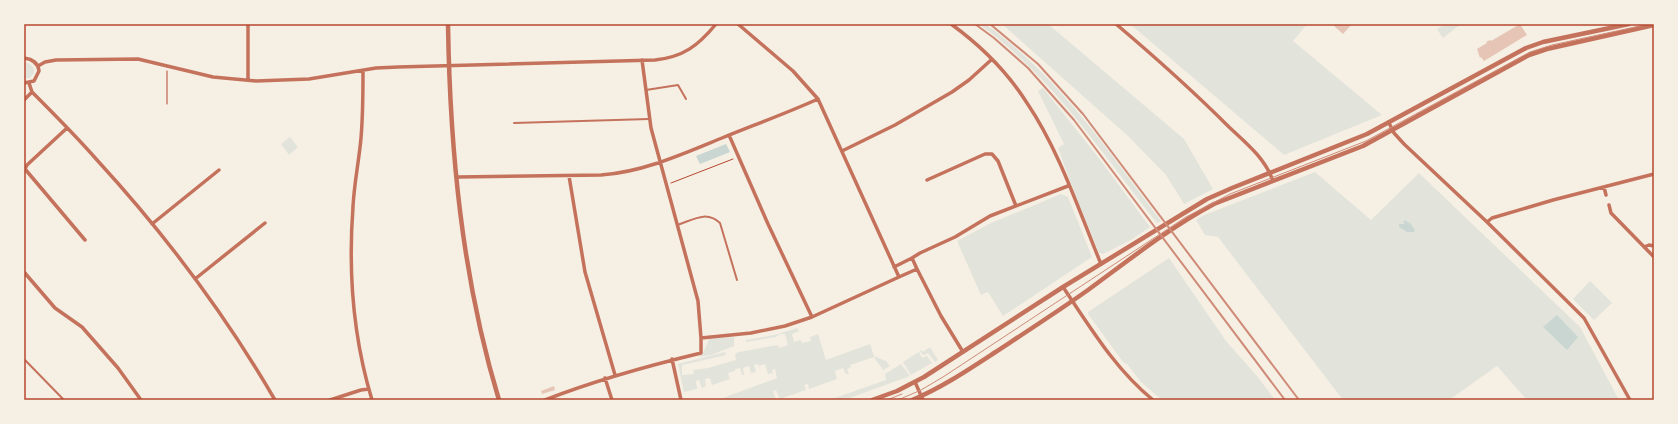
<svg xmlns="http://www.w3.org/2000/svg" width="1678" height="424" viewBox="0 0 1678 424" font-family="'Exo 2',sans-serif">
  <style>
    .green { fill: #e2e4dc }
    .water { fill: #c9d6d2 }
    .building { fill: #e6c5b7 }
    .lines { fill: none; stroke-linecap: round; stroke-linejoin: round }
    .path { stroke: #b5482f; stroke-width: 1 }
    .service { stroke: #c5725c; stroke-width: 2 }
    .minor { stroke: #c5725c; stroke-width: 3.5 }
    .tertiary { stroke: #c5725c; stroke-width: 4.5 }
    .tram { stroke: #cf8b77; stroke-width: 1 }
    .rail { stroke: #cf8b77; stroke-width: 2 }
    .neatline { fill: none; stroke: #b5482f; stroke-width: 1.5 }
  </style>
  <rect width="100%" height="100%" fill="#f6efe4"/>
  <!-- green -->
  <path class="green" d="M 979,24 C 989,24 997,33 1005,39 C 1067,89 1113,157 1161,221 L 1157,223 C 1102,154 1052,76 979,24 Z
    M 1002,24 L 1048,24 L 1184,139 L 1213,189 L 1184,204 L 1166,175 L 1128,136 Z
    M 1130,24 L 1307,24 L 1293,41 L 1382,115 L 1284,155 Z
    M 1445,24 L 1461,24 L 1443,38 L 1437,29 Z
    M 24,62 C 30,63 35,67 34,73 L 30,78 L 24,78 Z
    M 1043,88 L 1098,157 L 1150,227 L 1131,240 L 1103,254 L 1099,253 L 1076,197 L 1058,148 L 1064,144 L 1038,91 Z
    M 290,137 L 298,147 L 289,155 L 281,144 Z
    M 1315,172 L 1371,220 L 1419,173 L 1580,327 L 1619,400 L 1527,400 L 1497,366 L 1449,400 L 1343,400 L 1218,237 L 1205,235 L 1196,220 L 1202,216 Z
    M 1061,194 L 1068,197 L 1092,257 L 1003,316 L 988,292 L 981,295 L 957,241 L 991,223 Z
    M 1169,258 L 1226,341 L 1257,376 L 1275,400 L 1162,400 L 1141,382 L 1127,364 L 1123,362 L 1088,314 L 1088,312 Z
    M 1590,281 L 1612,303 L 1594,320 L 1573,299 Z
    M 797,328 L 799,331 L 792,334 L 794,342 L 801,340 L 802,343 L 811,341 L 810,337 L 818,334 L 826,360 L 870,344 L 874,356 L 886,361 L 890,366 L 883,370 L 874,357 L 850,365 L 851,367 L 847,369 L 849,374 L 846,374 L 843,368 L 835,371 L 837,379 L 809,389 L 808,384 L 804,385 L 806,390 L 780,399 L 776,390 L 773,391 L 776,400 L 724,400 L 723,398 L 777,378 L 775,369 L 772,370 L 773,373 L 768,374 L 765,364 L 759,366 L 761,371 L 758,364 L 754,365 L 756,372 L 751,373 L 749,366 L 743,368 L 744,375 L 742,375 L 740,368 L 735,369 L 735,371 L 728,373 L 730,379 L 712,385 L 710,378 L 705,379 L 706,386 L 702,388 L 699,380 L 696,381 L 697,389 L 684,392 L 678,364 L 725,352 L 726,355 L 682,365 L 682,375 L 694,374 L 693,370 L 708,368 L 736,360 L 735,354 L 739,352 L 778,345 L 779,348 L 788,345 L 785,334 L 780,334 L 776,337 L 746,342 L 746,340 L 775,335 Z
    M 734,337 L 734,346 L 711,355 L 698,357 L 703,353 L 709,339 Z
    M 930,347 L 938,360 L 935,362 L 928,353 L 923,355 L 920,351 L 922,350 L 923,352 Z
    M 919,352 L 922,358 L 927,356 L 932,363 L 911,375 L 903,362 Z
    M 901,364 L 910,376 L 844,400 L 829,400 L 886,380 L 885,374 Z"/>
  <!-- water -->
  <path class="water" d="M 726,144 L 730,152 L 700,164 L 696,156 Z
    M 1404,220 L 1410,223 L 1415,230 L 1414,232 L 1407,232 L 1399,227 L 1399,224 L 1404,224 Z
    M 1557,315 L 1578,337 L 1567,350 L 1543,327 Z"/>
  <!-- building -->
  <path class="building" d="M 1336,24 L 1352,24 L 1343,34 L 1334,26 Z
    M 1520,24 L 1527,35 L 1484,61 L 1481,57 L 1480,58 L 1477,49 L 1487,43 L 1486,42 L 1490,40 L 1491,41 Z
    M 554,386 L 555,390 L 542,394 L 541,391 Z"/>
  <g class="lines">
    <!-- path -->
    <path class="path" d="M 167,104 L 167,71
      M 671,183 L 733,159"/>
    <!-- service -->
    <path class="service" d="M 646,90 L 678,85 L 686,99
      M 514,123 L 649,119
      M 677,225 C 693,220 706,210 720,223 L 737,280
      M 24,359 L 64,400"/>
    <!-- minor -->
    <path class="minor" d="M 248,24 L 248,80
      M 738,24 L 793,71 L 818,99 L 899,277 L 917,269 L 941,316 L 963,352
      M 951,24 C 980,45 1008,73 1027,103 C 1059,150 1079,211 1101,264
      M 1116,24 C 1155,57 1193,91 1229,127 C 1246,143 1265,158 1273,181
      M 24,58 C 32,59 38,62 39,71 L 34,81 L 24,83
      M 642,60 L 651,128 L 698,301 L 701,338
      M 38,66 L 45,62 L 56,60 L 138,59 L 213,77 L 256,81 L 309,79 L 376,68 L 398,67 L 655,60 C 683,57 698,46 716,24
      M 363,71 C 363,93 363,115 361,138 C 359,161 354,184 353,207 C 348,273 353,337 372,400
      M 29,83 L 32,92 C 54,114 76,136 97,160 C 164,233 225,314 275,400
      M 24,100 L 32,92
      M 1389,123 L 1394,133 L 1404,144 L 1487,222 L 1584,318 L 1630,400
      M 67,128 L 27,165 L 25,169 L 85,240
      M 729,135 L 768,224 L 812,317
      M 842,151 L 895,125 L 952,92 L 969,80 L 991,60
      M 569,176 L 585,272 L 615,375
      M 457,177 L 601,175 C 643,172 683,154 722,138 C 754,125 787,113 818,99
      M 927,180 L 985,154 L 992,154 L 998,161 L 1016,206
      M 1604,187 L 1606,195
      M 1609,205 L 1611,213 L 1654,257
      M 1487,222 L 1492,218 L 1553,200 L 1654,174
      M 152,224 L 219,170
      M 1644,247 L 1649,245 L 1654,246
      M 912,258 L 920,253 L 955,237 L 990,216 L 1068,186
      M 894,267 L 912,258 L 917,269
      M 24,272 L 55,308 L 82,327 L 118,368 L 141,400
      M 195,279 L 265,223
      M 1063,287 C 1090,327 1115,369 1153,400
      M 672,359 L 681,400
      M 605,378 L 612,400
      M 915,382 L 923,400
      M 330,400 L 361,390 L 369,389
      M 545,400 C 596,380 647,366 701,353 L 701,338 L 751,333 L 785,326 L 812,317 L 899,277"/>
    <!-- tertiary -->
    <path class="tertiary" d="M 448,24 C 450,151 462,278 499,400
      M 872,400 L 897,391 L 924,377 L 1063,287 L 1207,199 L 1232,188 L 1367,134 L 1526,48 L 1543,42 L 1629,24
      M 912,400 C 941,388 968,370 994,353 C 1026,332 1057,312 1088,290 C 1129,260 1169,228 1214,204 L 1363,146 L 1529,55 L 1547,49 L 1654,25"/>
    <!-- tram -->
    <path class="tram" d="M 887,400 L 902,394
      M 898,400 L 921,390 L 943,377 L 1186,217 L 1230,194 L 1366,141 L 1530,52 L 1552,45 L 1649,24"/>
    <!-- rail -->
    <path class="rail" d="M 975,24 L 994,38 L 1028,68 L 1074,120 L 1285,400
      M 990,24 L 1038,64 L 1083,114 L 1299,400"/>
  </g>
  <!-- border -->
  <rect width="1678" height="424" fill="none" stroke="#f6efe4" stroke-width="50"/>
  <rect x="25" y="25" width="1628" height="374" class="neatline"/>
</svg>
